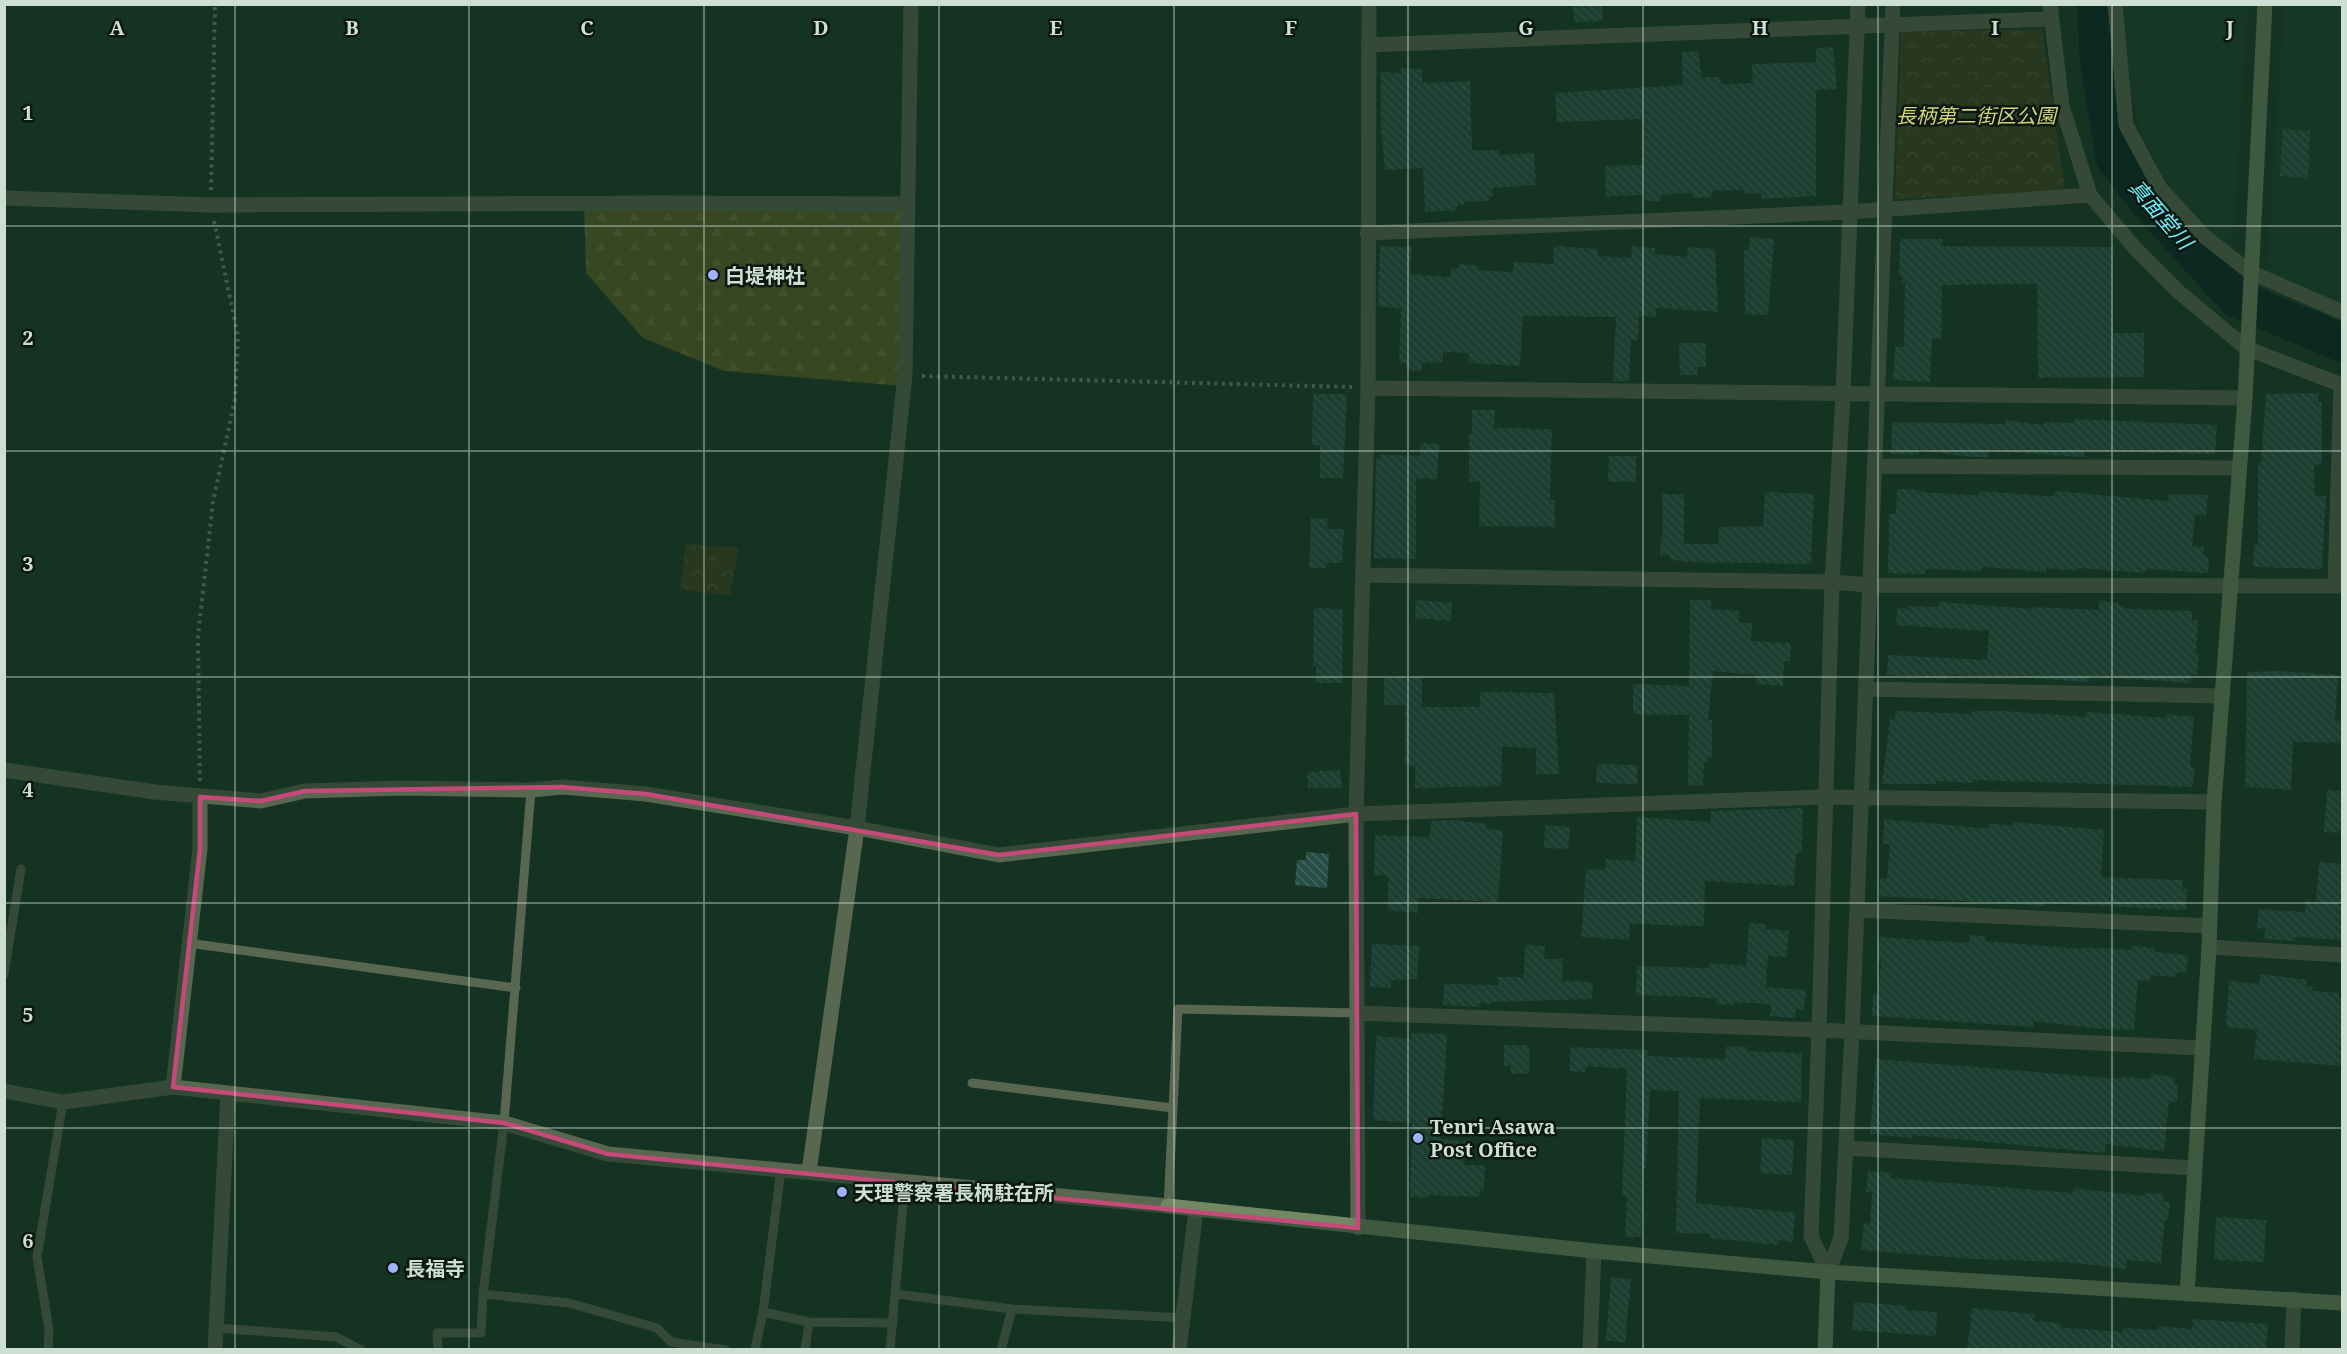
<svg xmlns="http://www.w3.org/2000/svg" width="2347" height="1354" viewBox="0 0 2347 1354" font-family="'Noto Serif','Noto Sans JP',serif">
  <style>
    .built { fill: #173d28 }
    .forest { fill: url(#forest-firs) }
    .park { fill: url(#park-crowns) }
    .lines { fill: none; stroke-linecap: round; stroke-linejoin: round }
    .river { stroke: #021e20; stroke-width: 38 }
    .building { fill: url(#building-back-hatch) }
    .path { stroke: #71887a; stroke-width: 4; stroke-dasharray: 3 4.5; stroke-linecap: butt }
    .lane { stroke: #596751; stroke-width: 9 }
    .street { stroke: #596751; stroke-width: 15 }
    .secondary { stroke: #728865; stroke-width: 15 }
    .marked { fill: none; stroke: #c54a79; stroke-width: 4.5; stroke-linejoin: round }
    .grid { fill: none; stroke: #cdded3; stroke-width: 1.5; stroke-opacity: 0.55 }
    .poi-dot { fill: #9db4fd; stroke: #0b1710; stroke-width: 2 }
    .labels { text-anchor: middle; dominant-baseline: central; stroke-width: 5; stroke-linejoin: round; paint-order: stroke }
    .park-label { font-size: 20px; font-style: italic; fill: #d1d479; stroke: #0b1710 }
    .poi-label { font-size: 20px; font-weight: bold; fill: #cdded3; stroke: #0b1710; text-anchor: start }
    .water-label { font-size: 21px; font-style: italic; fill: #6ff1fb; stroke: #0b1710 }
    .grid-label { font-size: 20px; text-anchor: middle; font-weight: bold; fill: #cdded3; stroke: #0b1710; stroke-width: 5; stroke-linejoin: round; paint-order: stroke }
  </style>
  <defs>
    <pattern id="forest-firs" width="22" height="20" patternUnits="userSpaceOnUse" patternTransform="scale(1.5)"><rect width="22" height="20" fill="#5e5f20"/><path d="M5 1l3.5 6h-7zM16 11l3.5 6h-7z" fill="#747640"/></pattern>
    <pattern id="park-crowns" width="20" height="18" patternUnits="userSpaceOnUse" patternTransform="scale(1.5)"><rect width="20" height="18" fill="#3d3e1b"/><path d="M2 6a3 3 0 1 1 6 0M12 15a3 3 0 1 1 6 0" fill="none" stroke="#58593b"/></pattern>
    <pattern id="building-back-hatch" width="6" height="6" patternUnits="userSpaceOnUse" patternTransform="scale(1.5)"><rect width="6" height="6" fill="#264e46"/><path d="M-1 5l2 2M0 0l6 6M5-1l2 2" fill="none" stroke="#446760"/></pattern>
  </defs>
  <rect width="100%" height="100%" fill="#153322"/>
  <!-- built -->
  <path class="built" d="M 2123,5 L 2248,5 L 2232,251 L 2178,202 L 2140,134 L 2125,60 Z
    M 2284,5 L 2342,5 L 2342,305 L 2275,278 L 2267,271 Z"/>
  <!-- forest -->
  <path class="forest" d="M 584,203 L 906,204 L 904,386 L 724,371 L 643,338 L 586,273 Z"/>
  <!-- park -->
  <path class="park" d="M 2042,29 L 2065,191 L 1895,199 L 1901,32 Z
    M 686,544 L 739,548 L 730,595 L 680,590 Z"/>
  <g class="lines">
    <!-- river -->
    <path class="river" d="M 2096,4 L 2099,63 L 2115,159 L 2152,206 L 2237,299 L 2342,343"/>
  </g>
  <!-- building -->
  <path class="building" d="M 1573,4 L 1602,4 L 1603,21 L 1574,22 Z
    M 1833,47 L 1837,89 L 1816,90 L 1816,196 L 1761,199 L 1761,193 L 1744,194 L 1744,190 L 1712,191 L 1712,197 L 1693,198 L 1692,193 L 1661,195 L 1661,201 L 1645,201 L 1645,195 L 1606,196 L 1605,166 L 1643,165 L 1642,119 L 1557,122 L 1555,93 L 1683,85 L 1682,52 L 1698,51 L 1702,77 L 1720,77 L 1721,84 L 1753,83 L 1752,64 L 1816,62 L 1816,48 Z
    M 1401,68 L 1422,69 L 1422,83 L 1470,81 L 1472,150 L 1499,150 L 1499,155 L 1534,153 L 1536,185 L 1493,188 L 1493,196 L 1489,196 L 1489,201 L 1464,202 L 1464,205 L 1457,205 L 1457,210 L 1425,212 L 1423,168 L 1385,170 L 1381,129 L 1381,72 L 1401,73 Z
    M 2283,129 L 2310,131 L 2308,178 L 2280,176 Z
    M 1750,237 L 1774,239 L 1768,315 L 1745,314 L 1744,250 L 1749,250 Z
    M 1900,239 L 1942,239 L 1942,246 L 2112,247 L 2113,333 L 2144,333 L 2144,377 L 2038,378 L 2037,284 L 1942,285 L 1941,339 L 1932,339 L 1930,382 L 1893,380 L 1895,347 L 1904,347 L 1905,283 L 1901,283 L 1902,276 L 1899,276 Z
    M 1380,246 L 1412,247 L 1410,274 L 1450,277 L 1451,268 L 1458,269 L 1459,264 L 1479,266 L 1478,270 L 1513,272 L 1514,262 L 1553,264 L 1554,246 L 1598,249 L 1598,256 L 1631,258 L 1632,246 L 1655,248 L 1655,254 L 1687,257 L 1688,247 L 1715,249 L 1718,312 L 1656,308 L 1656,317 L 1639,316 L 1638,340 L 1631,340 L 1629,381 L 1613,381 L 1616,317 L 1523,316 L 1520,366 L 1469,363 L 1469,353 L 1443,352 L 1443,362 L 1422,363 L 1422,371 L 1406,370 L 1406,363 L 1399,363 L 1401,309 L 1378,306 Z
    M 1679,343 L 1706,343 L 1706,367 L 1698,367 L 1698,375 L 1680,375 Z
    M 2319,393 L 2318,402 L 2322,402 L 2322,464 L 2314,465 L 2315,496 L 2326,496 L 2322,569 L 2253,567 L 2254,545 L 2258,545 L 2258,462 L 2261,462 L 2266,394 Z
    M 1313,394 L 1347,394 L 1343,478 L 1320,478 L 1320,445 L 1312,445 Z
    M 1472,410 L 1495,410 L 1494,428 L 1552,429 L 1550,500 L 1555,500 L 1555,527 L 1479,526 L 1480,481 L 1469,482 L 1469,434 L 1472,434 Z
    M 2075,419 L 2217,425 L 2215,454 L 2085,451 L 2084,457 L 1989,451 L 1989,457 L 1972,457 L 1919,450 L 1919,455 L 1891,454 L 1892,422 L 2006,424 L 2006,420 L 2044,425 L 2044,422 L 2074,423 Z
    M 1420,443 L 1439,444 L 1437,479 L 1416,478 L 1416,559 L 1374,558 L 1376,459 L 1380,459 L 1380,455 L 1420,456 Z
    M 1609,456 L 1636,456 L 1636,482 L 1608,482 Z
    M 1897,489 L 1920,490 L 1920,492 L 1971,495 L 1979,495 L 1980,491 L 2044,496 L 2054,496 L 2055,491 L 2168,501 L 2169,494 L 2208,495 L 2206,515 L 2195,515 L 2192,546 L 2204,547 L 2204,556 L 2209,557 L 2208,573 L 2146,569 L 2145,573 L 2078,568 L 2078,571 L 2046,568 L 2046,572 L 1983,567 L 1980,571 L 1925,569 L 1925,574 L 1888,573 L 1889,514 L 1896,514 Z
    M 1765,492 L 1814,494 L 1811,564 L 1684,562 L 1670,559 L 1670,555 L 1660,555 L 1661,538 L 1663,538 L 1662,494 L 1684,494 L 1684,544 L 1719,544 L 1719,527 L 1763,526 Z
    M 1311,518 L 1328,518 L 1327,529 L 1344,529 L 1342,563 L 1327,563 L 1327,568 L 1309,568 Z
    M 1416,600 L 1452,603 L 1451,621 L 1415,618 Z
    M 1690,600 L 1711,600 L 1711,609 L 1739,611 L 1739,623 L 1752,623 L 1751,641 L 1791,643 L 1790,661 L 1784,661 L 1783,686 L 1756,684 L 1756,675 L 1713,671 L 1708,720 L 1712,720 L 1712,757 L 1708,757 L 1708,762 L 1704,762 L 1703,786 L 1688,785 L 1689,715 L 1633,714 L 1633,684 L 1689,686 Z
    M 2099,601 L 2119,603 L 2119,606 L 2129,609 L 2192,611 L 2192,620 L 2198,620 L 2196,653 L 2199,653 L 2197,675 L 2192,674 L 2190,683 L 2089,676 L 2088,682 L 2019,677 L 1947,675 L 1947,679 L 1887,675 L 1888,655 L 1987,660 L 1989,631 L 1896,625 L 1897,608 L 1908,609 L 1908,606 L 1939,607 L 1939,602 L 2033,609 L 2033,607 L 2099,610 Z
    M 1314,608 L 1343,609 L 1342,683 L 1316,683 L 1316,666 L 1313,666 Z
    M 2278,671 L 2338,675 L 2335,719 L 2343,722 L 2343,743 L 2293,742 L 2291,790 L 2245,787 L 2247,672 Z
    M 1384,678 L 1422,678 L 1422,707 L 1480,707 L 1480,692 L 1554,693 L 1559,774 L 1536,774 L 1536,748 L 1502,747 L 1501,786 L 1415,788 L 1415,766 L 1405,766 L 1405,705 L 1384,705 Z
    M 1896,711 L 1972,714 L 1972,711 L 2005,711 L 2086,717 L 2087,712 L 2166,718 L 2166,714 L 2194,717 L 2190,767 L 2195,767 L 2193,787 L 1974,780 L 1974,783 L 1936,781 L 1935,784 L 1882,784 L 1890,719 L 1895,720 Z
    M 1597,764 L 1637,765 L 1637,784 L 1596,783 Z
    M 1340,770 L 1342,788 L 1308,788 L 1307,772 Z
    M 2327,790 L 2343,791 L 2343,833 L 2324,832 Z
    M 1803,808 L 1802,853 L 1796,853 L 1794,886 L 1705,881 L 1704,926 L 1630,924 L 1629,940 L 1581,937 L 1586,869 L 1605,870 L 1606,859 L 1635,861 L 1637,817 L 1710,822 L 1711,811 Z
    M 1884,819 L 1980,828 L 1989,828 L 1989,824 L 2013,825 L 2013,822 L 2104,830 L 2101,877 L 2183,880 L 2182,889 L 2187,889 L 2186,910 L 2045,903 L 2045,906 L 1879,896 L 1880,878 L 1887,879 L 1890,844 L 1883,844 Z
    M 1454,820 L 1487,824 L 1486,829 L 1503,830 L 1498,902 L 1418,898 L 1418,913 L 1388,910 L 1388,876 L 1374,875 L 1375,835 L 1430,837 L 1431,821 Z
    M 1545,825 L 1570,827 L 1568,849 L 1544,848 Z
    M 1306,852 L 1329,854 L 1327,888 L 1295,885 L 1297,860 L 1306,860 Z
    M 2319,862 L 2343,864 L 2343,940 L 2295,937 L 2295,941 L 2264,939 L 2265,929 L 2257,928 L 2259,909 L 2305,912 L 2306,901 L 2316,902 Z
    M 1749,923 L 1766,924 L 1765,929 L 1789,931 L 1786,957 L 1768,956 L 1766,987 L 1806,990 L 1804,1010 L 1796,1009 L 1795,1018 L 1770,1016 L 1771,1004 L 1733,1002 L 1733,1005 L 1716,1004 L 1716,999 L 1697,997 L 1636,995 L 1637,966 L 1709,968 L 1710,963 L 1746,966 Z
    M 1970,935 L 1985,936 L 1985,941 L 2082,949 L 2082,947 L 2132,950 L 2132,946 L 2155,948 L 2155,952 L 2188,955 L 2186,973 L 2177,972 L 2176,977 L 2150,975 L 2150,981 L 2138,980 L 2134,1030 L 2100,1029 L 2033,1021 L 2033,1027 L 1872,1016 L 1873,995 L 1878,995 L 1881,961 L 1877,961 L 1879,937 L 1969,943 Z
    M 1372,944 L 1419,946 L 1417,979 L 1391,980 L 1391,988 L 1370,987 Z
    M 1525,945 L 1545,946 L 1544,959 L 1563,959 L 1562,981 L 1593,982 L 1592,999 L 1492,1002 L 1491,1004 L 1480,1003 L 1479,1007 L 1443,1005 L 1444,984 L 1498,985 L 1497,977 L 1524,977 Z
    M 2260,974 L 2307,980 L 2306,986 L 2313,987 L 2312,991 L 2339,993 L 2339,999 L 2343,999 L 2343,1066 L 2254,1059 L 2257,1030 L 2226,1027 L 2229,981 L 2259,984 Z
    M 1411,1033 L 1447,1034 L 1441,1139 L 1466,1141 L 1464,1165 L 1485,1165 L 1484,1191 L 1480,1191 L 1479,1197 L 1428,1195 L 1428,1198 L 1410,1197 L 1412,1123 L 1373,1120 L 1376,1036 L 1411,1039 Z
    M 1504,1045 L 1529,1045 L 1529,1074 L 1511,1074 L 1510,1066 L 1504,1066 Z
    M 1726,1046 L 1748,1047 L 1747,1051 L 1802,1053 L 1801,1102 L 1700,1098 L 1696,1203 L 1795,1213 L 1793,1242 L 1779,1240 L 1778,1245 L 1709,1238 L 1710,1234 L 1676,1233 L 1679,1091 L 1650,1090 L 1646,1168 L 1643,1168 L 1641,1237 L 1625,1237 L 1627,1196 L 1622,1196 L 1627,1069 L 1586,1066 L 1585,1072 L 1569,1071 L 1571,1047 L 1648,1050 L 1647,1056 L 1725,1059 Z
    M 1876,1059 L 2122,1079 L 2122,1077 L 2151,1079 L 2151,1074 L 2175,1077 L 2174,1084 L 2178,1085 L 2177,1102 L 2169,1101 L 2164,1151 L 2106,1144 L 2105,1153 L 1913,1135 L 1912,1138 L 1870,1134 Z
    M 1762,1138 L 1794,1140 L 1792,1175 L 1760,1173 Z
    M 1868,1171 L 1891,1173 L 1891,1178 L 1938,1182 L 2073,1193 L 2074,1188 L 2145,1196 L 2145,1193 L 2164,1194 L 2163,1201 L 2170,1202 L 2168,1220 L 2165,1220 L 2161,1263 L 2127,1260 L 2126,1269 L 2067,1262 L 1973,1259 L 1861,1250 L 1864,1223 L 1870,1224 L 1872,1192 L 1866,1192 Z
    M 2216,1217 L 2266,1220 L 2264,1262 L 2214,1260 Z
    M 1611,1277 L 1631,1279 L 1625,1343 L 1606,1340 Z
    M 1854,1302 L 1906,1306 L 1906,1310 L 1937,1312 L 1936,1336 L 1852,1330 Z
    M 1972,1308 L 2035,1314 L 2034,1321 L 2060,1323 L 2060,1327 L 2069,1328 L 2123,1332 L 2123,1328 L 2158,1330 L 2158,1326 L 2192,1329 L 2193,1319 L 2268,1324 L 2266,1350 L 1967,1350 Z"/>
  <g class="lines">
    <!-- path -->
    <path class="path" d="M 211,190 L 215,4
      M 922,376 L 1352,387
      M 200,781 L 198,636 L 213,502 L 235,399 L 238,336 L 214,221"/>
    <!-- lane -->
    <path class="lane" d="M 188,943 L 516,988
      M 4,974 L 21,869
      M 972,1083 L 1173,1108
      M 1168,1206 L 1178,1009 L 1356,1013
      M 483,1294 L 504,1123 L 531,790
      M 896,1294 L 1012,1309 L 1184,1318
      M 763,1312 L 809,1322
      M 218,1328 L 336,1337 L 361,1350
      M 48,1350 L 49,1330 L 37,1257 L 63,1102
      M 438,1350 L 437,1333 L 481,1333 L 483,1294 L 569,1303 L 657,1328 L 671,1342 L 726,1350
      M 755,1350 L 763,1312 L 781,1169
      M 805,1350 L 809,1322 L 893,1323
      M 890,1350 L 905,1183
      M 1001,1350 L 1012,1309"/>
    <!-- street -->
    <path class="street" d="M 2050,4 L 2062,106 L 2090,195 L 2134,247 L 2180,293 L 2246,348 L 2342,385
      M 2115,4 L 2126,125 L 2160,188 L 2204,236 L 2250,272 L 2342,312
      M 1368,45 L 2050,19
      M 4,198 L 211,205 L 663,203 L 906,204
      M 1367,233 L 1848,212 L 2090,195
      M 1368,388 L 2245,398
      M 1874,466 L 2239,468
      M 1363,575 L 1832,582 L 1869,585 L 2342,586
      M 2335,586 L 2341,384
      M 1865,689 L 2222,696
      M 4,770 L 155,792 L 261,801 L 305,791 L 401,788 L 531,790 L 562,787 L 646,794 L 857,828 L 999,855 L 1356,814 L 1824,797 L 2214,802
      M 1857,910 L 2209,926
      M 2209,947 L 2342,955
      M 1356,1013 L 1819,1030 L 2202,1048
      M 173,1087 L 200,849 L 200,797
      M 4,1091 L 63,1102 L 173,1087 L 504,1123 L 608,1154 L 1168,1206
      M 1846,1148 L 2194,1168
      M 809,1172 L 857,828 L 905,375 L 911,4
      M 1358,1228 L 1356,814 L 1368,388 L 1369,4
      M 1828,1272 L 1811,1236 L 1819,1030 L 1832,582 L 1843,395 L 1858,4
      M 1828,1272 L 1841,1238 L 1852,1032 L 1893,4
      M 215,1350 L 228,1094
      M 1179,1350 L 1196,1210
      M 1590,1350 L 1594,1251
      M 2292,1350 L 2294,1299"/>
    <!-- secondary -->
    <path class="secondary" d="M 1168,1206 L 1594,1251 L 1828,1272 L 2342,1303
      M 2187,1294 L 2209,947 L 2214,802 L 2245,398 L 2265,4
      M 1825,1350 L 1828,1272"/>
  </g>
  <!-- marked area -->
  <path d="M0 0H2347V1354H0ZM 562,787 L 646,794 L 999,855 L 1356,814 L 1358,1228 L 608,1154 L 504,1123 L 173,1087 L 200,849 L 200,797 L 261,801 L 305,791 Z" fill="#153322" fill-opacity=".55" fill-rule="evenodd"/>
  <path class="marked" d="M 562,787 L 646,794 L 999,855 L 1356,814 L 1358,1228 L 608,1154 L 504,1123 L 173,1087 L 200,849 L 200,797 L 261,801 L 305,791 Z"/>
  <!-- grid -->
  <path class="grid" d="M 235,4 L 235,1350M 469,4 L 469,1350M 704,4 L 704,1350M 939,4 L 939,1350M 1174,4 L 1174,1350M 1408,4 L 1408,1350M 1643,4 L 1643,1350M 1878,4 L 1878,1350M 2112,4 L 2112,1350M 4,226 L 2342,226M 4,451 L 2342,451M 4,677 L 2342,677M 4,903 L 2342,903M 4,1128 L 2342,1128"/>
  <!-- markers -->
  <g class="poi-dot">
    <circle cx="713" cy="275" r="6"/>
    <circle cx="1418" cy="1138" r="6"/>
    <circle cx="842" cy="1192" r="6"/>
    <circle cx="393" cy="1268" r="6"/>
  </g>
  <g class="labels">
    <!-- park labels -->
    <g class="park-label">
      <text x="1976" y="115">長柄第二街区公園</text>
    </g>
    <!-- poi labels -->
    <g class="poi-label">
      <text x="725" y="275">白堤神社</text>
      <text x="1430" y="1126">Tenri Asawa<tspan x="1430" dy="23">Post Office</tspan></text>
      <text x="854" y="1192">天理警察署長柄駐在所</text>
      <text x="405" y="1268">長福寺</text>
    </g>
    <!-- water labels -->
    <g class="water-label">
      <text transform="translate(2161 214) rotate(49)">真面堂川</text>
    </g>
  </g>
  <g class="grid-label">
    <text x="117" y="35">A</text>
    <text x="352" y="35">B</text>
    <text x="587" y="35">C</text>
    <text x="821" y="35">D</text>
    <text x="1056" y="35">E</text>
    <text x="1291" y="35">F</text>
    <text x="1526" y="35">G</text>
    <text x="1760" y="35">H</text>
    <text x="1995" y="35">I</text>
    <text x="2230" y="35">J</text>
    <text x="28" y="120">1</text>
    <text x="28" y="345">2</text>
    <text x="28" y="571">3</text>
    <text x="28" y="797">4</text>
    <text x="28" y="1022">5</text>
    <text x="28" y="1248">6</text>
  </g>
  <!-- border -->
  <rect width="2347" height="1354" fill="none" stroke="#cdded3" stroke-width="12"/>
</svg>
